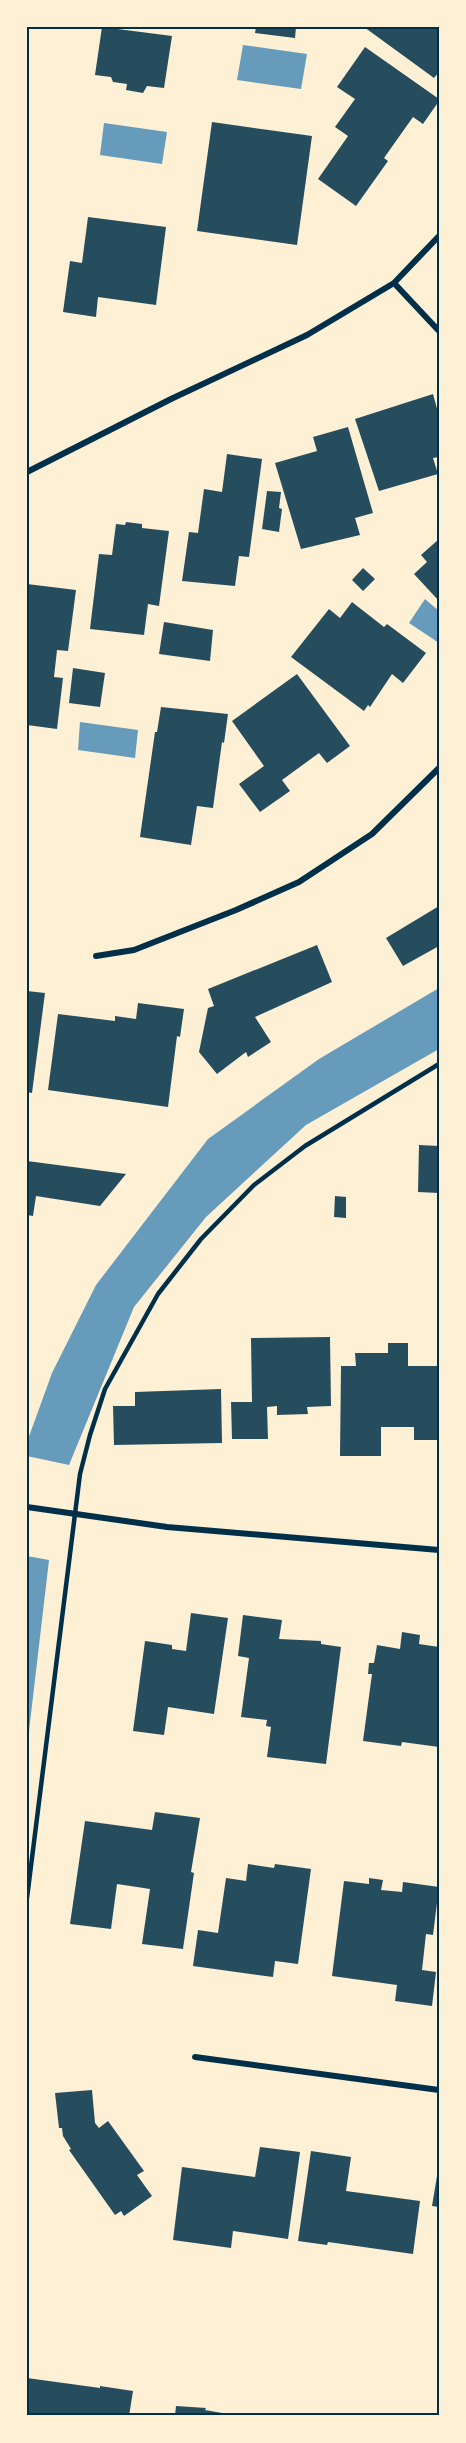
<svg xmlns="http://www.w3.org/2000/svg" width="466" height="2443" viewBox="0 0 466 2443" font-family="Karla,sans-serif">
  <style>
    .water { fill: #669bbc }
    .building { fill: #264d5e }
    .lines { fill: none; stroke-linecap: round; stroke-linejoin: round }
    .service { stroke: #003049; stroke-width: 4.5 }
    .minor { stroke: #003049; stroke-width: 6 }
    .neatline { fill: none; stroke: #003049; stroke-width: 2 }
  </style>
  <rect width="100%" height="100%" fill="#fdf0d5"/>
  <!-- water -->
  <path class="water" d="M 243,45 L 307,54 L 301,89 L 237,80 Z
    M 104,123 L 167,132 L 162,164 L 100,155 Z
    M 425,599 L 439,611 L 439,643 L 409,623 Z
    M 80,722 L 138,730 L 135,758 L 78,750 Z
    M 439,988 L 439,1049 L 306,1125 L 206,1217 L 134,1307 L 69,1465 L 27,1456 L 27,1442 L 52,1373 L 96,1285 L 208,1139 L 319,1059 Z
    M 27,1556 L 49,1560 L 27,1748 Z"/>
  <!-- building -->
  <path class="building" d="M 102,27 L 172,36 L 164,88 L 147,86 L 143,93 L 126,90 L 127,84 L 113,82 L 111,77 L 95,75 Z
    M 256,27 L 296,27 L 295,38 L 255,33 Z
    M 364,27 L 439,27 L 439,72 L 434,78 Z
    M 365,47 L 439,99 L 439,101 L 423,124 L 413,117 L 384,158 L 388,161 L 356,206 L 318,179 L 348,136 L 335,127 L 355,99 L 337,87 Z
    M 212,122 L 312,136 L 297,245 L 197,231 Z
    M 88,217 L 166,227 L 156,305 L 98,297 L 96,317 L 63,312 L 70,261 L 82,263 Z
    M 433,394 L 439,416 L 439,457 L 433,458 L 438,474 L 379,491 L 355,419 Z
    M 348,427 L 373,513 L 355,518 L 360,535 L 301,549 L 275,463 L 317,451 L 313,437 Z
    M 227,454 L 262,459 L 249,557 L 239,556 L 235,586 L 182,581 L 189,532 L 198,533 L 204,489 L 222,492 Z
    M 267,491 L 281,492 L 279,508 L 282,509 L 279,532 L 262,529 Z
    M 126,522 L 142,524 L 142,528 L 169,531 L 159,606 L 148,604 L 144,635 L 90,629 L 99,554 L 112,555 L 116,524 L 125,525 Z
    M 439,539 L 439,601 L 414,574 L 427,562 L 421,555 Z
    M 363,568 L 375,579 L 363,591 L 352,580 Z
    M 27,584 L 76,590 L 68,651 L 57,650 L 54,677 L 63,678 L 57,729 L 27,725 Z
    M 352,602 L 384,627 L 387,624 L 426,653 L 403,683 L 392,674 L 370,707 L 368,705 L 364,711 L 291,657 L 329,609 L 340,618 Z
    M 164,622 L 213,630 L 210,661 L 159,654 Z
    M 73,668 L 105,673 L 100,707 L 69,703 Z
    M 297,674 L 350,746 L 327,763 L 319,753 L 282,780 L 290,791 L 260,812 L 239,784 L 264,766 L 232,721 Z
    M 161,707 L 228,714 L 224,743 L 222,742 L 213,808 L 197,806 L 191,845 L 140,837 L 155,732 L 157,732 Z
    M 439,906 L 439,946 L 403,966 L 386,938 Z
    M 317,945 L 332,982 L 255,1017 L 271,1042 L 248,1057 L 246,1052 L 217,1074 L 199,1052 L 208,1008 L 214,1006 L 208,989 Z
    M 27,991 L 45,993 L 32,1093 L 27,1092 Z
    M 138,1003 L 184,1009 L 180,1037 L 177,1036 L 168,1107 L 48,1090 L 58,1014 L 115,1021 L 115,1016 L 136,1019 Z
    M 419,1145 L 439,1146 L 439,1193 L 418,1192 Z
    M 27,1161 L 126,1174 L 100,1206 L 36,1196 L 33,1216 L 27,1215 Z
    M 335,1196 L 346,1197 L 346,1218 L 334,1217 Z
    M 330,1337 L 331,1406 L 307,1407 L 308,1414 L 277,1415 L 277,1406 L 267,1407 L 268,1439 L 232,1439 L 231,1402 L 252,1402 L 251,1338 Z
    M 388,1343 L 408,1343 L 408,1366 L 439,1366 L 439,1440 L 414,1440 L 414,1427 L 381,1427 L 381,1456 L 340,1456 L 341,1366 L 356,1366 L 355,1353 L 388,1353 Z
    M 221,1389 L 222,1443 L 114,1445 L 113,1406 L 135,1406 L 135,1392 Z
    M 191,1613 L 228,1618 L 214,1714 L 168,1707 L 164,1735 L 133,1731 L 145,1641 L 172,1645 L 172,1649 L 186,1651 Z
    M 243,1615 L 282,1620 L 279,1639 L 321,1641 L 321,1644 L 341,1647 L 326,1764 L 267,1757 L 271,1727 L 266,1726 L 267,1720 L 241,1717 L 249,1658 L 238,1656 Z
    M 402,1632 L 420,1635 L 419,1644 L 439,1647 L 439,1747 L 402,1742 L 401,1746 L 363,1741 L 372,1674 L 368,1674 L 369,1663 L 374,1663 L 377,1645 L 400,1649 Z
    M 155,1812 L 200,1818 L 191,1872 L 194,1873 L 183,1949 L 142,1944 L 150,1889 L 117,1884 L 111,1929 L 70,1924 L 85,1821 L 152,1830 Z
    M 248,1864 L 274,1868 L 275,1864 L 311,1869 L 298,1964 L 275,1961 L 273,1977 L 193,1966 L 198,1930 L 218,1933 L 226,1878 L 246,1881 Z
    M 369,1878 L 383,1880 L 381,1890 L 402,1892 L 403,1882 L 439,1887 L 433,1935 L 426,1934 L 422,1970 L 436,1972 L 432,2006 L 395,2001 L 397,1985 L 332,1976 L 344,1881 L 369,1884 Z
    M 92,2090 L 95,2123 L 99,2128 L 108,2121 L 144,2171 L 137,2175 L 152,2196 L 124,2216 L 121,2211 L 115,2215 L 69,2150 L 71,2149 L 63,2136 L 62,2128 L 59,2128 L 55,2093 Z
    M 260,2147 L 300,2152 L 288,2239 L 233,2231 L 231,2248 L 173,2240 L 182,2167 L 255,2177 Z
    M 311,2151 L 351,2157 L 346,2191 L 420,2201 L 413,2254 L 328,2242 L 327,2245 L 298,2241 Z
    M 438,2170 L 439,2170 L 439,2207 L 432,2206 Z
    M 27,2378 L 100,2388 L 100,2386 L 133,2391 L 129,2416 L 27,2416 Z
    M 176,2406 L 206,2408 L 205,2410 L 239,2416 L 175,2416 Z"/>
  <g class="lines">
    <!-- service -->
    <path class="service" d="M 27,1898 L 80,1474 L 90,1435 L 105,1389 L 158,1294 L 201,1239 L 254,1185 L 305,1146 L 439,1064"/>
    <!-- minor -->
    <path class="minor" d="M 394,283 L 439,331
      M 27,472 L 171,399 L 307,335 L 394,283 L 439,236
      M 96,956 L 134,950 L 236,910 L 299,882 L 372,834 L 439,768
      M 27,1507 L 167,1527 L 439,1550
      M 195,2057 L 439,2090"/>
  </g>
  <!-- border -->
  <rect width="466" height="2443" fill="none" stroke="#fdf0d5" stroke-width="57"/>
  <rect x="28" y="28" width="410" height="2386" class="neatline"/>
</svg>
